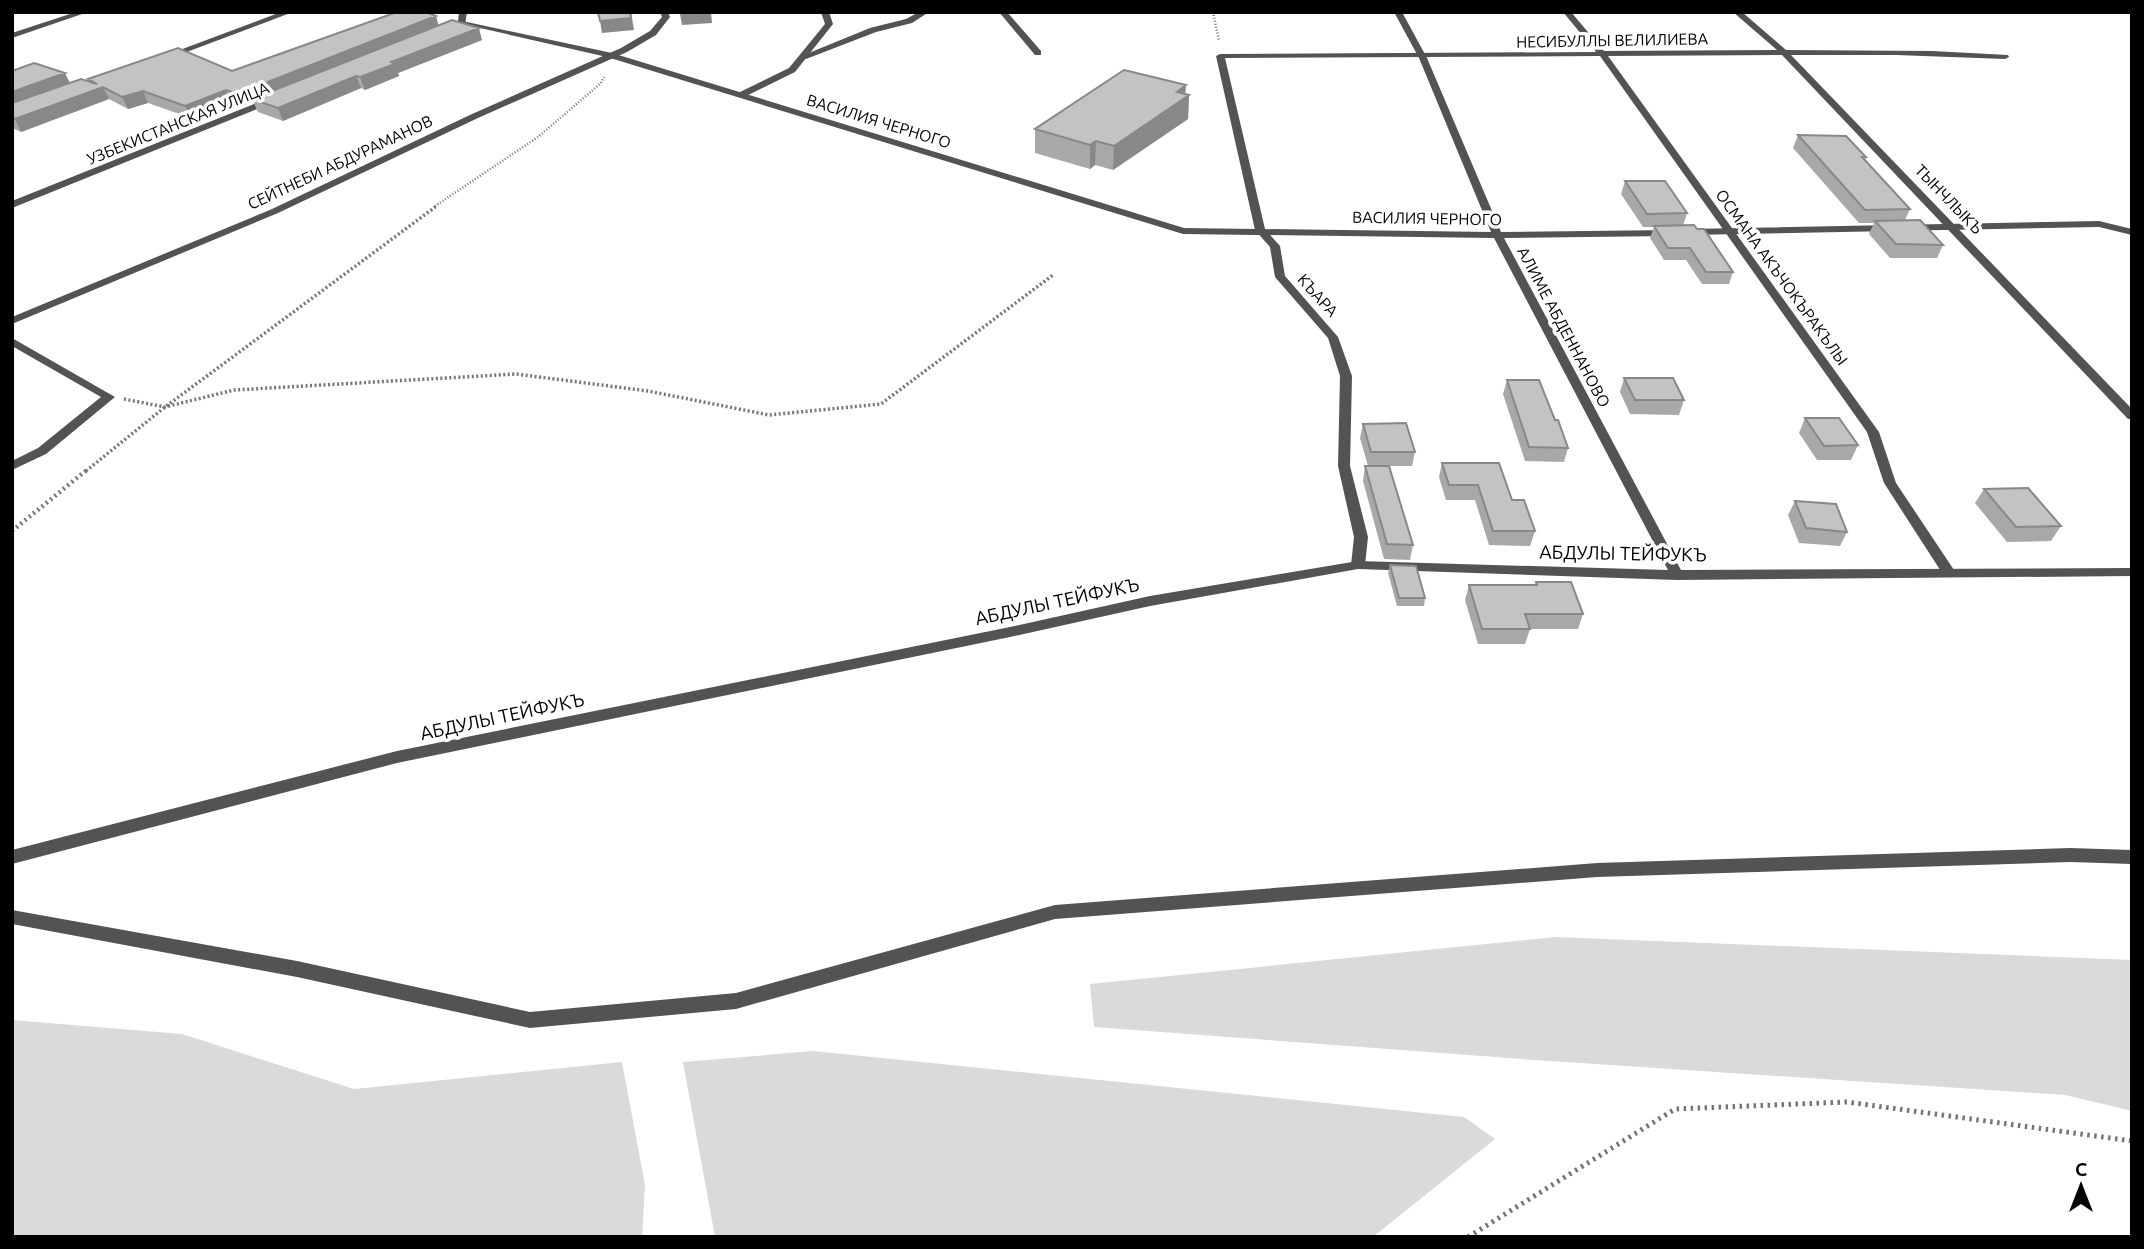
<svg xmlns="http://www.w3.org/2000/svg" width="2144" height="1249" viewBox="0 0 2144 1249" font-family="Ubuntu,sans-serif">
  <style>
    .green { fill: #dadada }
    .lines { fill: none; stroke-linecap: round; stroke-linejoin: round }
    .path-far3 { stroke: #757575; stroke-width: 2.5; stroke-dasharray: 1 2; stroke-linecap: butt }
    .path-far2 { stroke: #757575; stroke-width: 3.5; stroke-dasharray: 2 2.5; stroke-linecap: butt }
    .path-far1 { stroke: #757575; stroke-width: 4.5; stroke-dasharray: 2 3.5; stroke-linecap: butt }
    .path { stroke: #757575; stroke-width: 5; stroke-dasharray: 2.5 4.5; stroke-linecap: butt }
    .service { fill: #535353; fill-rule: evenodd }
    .minor { fill: #535353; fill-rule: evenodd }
    .wall { fill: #a8a8a8 }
    .shaded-wall { fill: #888 }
    .building { fill: #c3c3c3; stroke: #888; stroke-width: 2 }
    .labels { text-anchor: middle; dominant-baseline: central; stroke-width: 7; stroke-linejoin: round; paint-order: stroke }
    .far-street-label { font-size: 16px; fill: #000; stroke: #fff }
    .street-label { font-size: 19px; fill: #000; stroke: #fff }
  </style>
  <rect width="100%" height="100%" fill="#fff"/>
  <!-- green -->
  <path class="green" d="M 1556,937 L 2132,960 L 2132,1111 L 2065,1095 L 1535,1060 L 1094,1027 L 1090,984 Z
    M 12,1020 L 182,1034 L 354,1089 L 622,1062 L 645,1185 L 642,1237 L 12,1237 Z
    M 813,1051 L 1464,1117 L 1495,1139 L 1373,1237 L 715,1237 L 683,1062 Z"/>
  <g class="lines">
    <!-- path-far3 -->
    <path class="path-far3" d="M 1213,12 L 1219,41
      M 435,206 L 538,137 L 601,83 L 604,77"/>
    <!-- path-far2 -->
    <path class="path-far2" d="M 124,399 L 165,407 L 234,390 L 516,374 L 648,391 L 769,415 L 881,404 L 1053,275
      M 86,471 L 165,407 L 438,205"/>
    <!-- path-far1 -->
    <path class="path-far1" d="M 12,531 L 88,469"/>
    <!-- path -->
    <path class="path" d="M 1468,1237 L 1675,1109 L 1847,1102 L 2132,1141"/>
    <!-- service -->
    <path class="service" d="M 919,12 L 929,12 L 912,23 L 876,32 L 806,59 L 799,57 L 870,28 L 906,19 Z
      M 1394,12 L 1402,12 L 1427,58 L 1501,232 L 1670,230 L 1675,233 L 1670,236 L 1504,238 L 1681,570 L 2132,568 L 2132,576 L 1677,580 L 1358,569 L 1150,606 L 1010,637 L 397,763 L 12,864 L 12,850 L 397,751 L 1010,627 L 1150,596 L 1358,561 L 1668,570 L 1494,238 L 1183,234 L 607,57 L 458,23 L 462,21 L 612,53 L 1184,228 L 1491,232 L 1419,58 Z
      M 2099,221 L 2132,229 L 2132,235 L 2099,227 L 1690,235 L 1685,232 L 1690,229 Z"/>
    <!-- minor -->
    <path class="minor" d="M 76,12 L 88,12 L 12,38 L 12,33 Z
      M 281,12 L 293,12 L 168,59 L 161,57 Z
      M 459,12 L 467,12 L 465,25 L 442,32 L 442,28 L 458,22 Z
      M 660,12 L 668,12 L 670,17 L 656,35 L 627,52 L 478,118 L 278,213 L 12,324 L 12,317 L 272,209 L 472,114 L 621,48 L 650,31 L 662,17 Z
      M 821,12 L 829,12 L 833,24 L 795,72 L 744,97 L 738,97 L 738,93 L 789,68 L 825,24 Z
      M 999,12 L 1007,12 L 1041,51 L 1041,55 L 1035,55 Z
      M 1563,12 L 1571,12 L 1604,51 L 1777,50 L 1733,12 L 1742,12 L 1786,50 L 1932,51 L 2008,55 L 2009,57 L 2005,59 L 1896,55 L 1791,55 L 2132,409 L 2132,419 L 2128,419 L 1782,55 L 1608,56 L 1879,432 L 1896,483 L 1956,573 L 1949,577 L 1944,576 L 1884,483 L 1867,432 L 1600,56 L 1225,58 L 1265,229 L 1280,246 L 1285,276 L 1338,337 L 1352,376 L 1350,466 L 1368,537 L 1365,565 L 1358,569 L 1353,568 L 1351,565 L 1354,537 L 1338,466 L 1340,376 L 1328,338 L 1275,277 L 1270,247 L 1255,230 L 1216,56 L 1220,54 L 1596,52 Z
      M 274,96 L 278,99 L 277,101 L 12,208 L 12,201 Z
      M 12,338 L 115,397 L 46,454 L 12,470 L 12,461 L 38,448 L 101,397 L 12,346 Z
      M 2070,848 L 2132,850 L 2132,864 L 2070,862 L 1597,877 L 1055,919 L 736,1009 L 530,1028 L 297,977 L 12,924 L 12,910 L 297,961 L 530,1012 L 736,993 L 1055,905 L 1597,863 Z"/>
  </g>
  <!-- wall -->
  <path class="wall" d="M 439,25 L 482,40 L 398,73 L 399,76 L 365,90 L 361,88 L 283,121 L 258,112 L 253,101 L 242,106 L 231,102 L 191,118 L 148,103 L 128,109 L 109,99 L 21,132 L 12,128 L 12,71 L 69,83 L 89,81 L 88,79 L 232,71 Z
    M 1185,94 L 1189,95 L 1188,119 L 1113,170 L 1095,165 L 1090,169 L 1035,153 L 1035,129 Z
    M 1798,135 L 1866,157 L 1865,160 L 1910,209 L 1905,220 L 1943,245 L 1937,258 L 1890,258 L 1869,234 L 1874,223 L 1859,223 L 1793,148 Z
    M 1625,181 L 1687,213 L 1683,226 L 1733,272 L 1729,284 L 1702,284 L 1686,260 L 1664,260 L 1650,238 L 1654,227 L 1643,227 L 1621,194 Z
    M 1624,378 L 1684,400 L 1679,415 L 1630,414 L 1620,392 Z
    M 1507,380 L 1555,420 L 1568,448 L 1564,462 L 1525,461 L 1503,394 Z
    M 1805,418 L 1858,445 L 1851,460 L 1817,460 L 1799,433 Z
    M 1363,424 L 1415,452 L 1412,466 L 1389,466 L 1413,545 L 1410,560 L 1384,559 L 1363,481 L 1365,466 L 1368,466 L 1360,438 Z
    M 1442,463 L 1512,500 L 1535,531 L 1530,546 L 1489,545 L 1475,500 L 1446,500 L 1439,477 Z
    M 1984,489 L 2061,526 L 2051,541 L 2007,542 L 1975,503 Z
    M 1795,501 L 1847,532 L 1840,546 L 1799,543 L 1788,515 Z
    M 1390,565 L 1425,598 L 1424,606 L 1397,606 L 1388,573 Z
    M 1536,582 L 1583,614 L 1578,629 L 1530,629 L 1525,644 L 1478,644 L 1465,600 L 1469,585 L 1535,585 Z"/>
  <!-- shaded-wall -->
  <path class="shaded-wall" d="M 631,12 L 634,30 L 602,33 L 600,21 Z
    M 697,12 L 711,12 L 712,23 L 682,25 L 680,14 Z
    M 436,16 L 439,27 L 252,99 L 253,101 L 242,106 L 237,94 Z
    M 479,28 L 482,40 L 398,73 L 399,76 L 365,90 L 360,77 L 391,62 Z
    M 65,73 L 71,85 L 12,106 L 12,92 Z
    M 356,76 L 361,88 L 283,121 L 278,108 Z
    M 1186,85 L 1185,98 L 1189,95 L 1188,119 L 1113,170 L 1114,146 Z
    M 103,87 L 109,99 L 21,132 L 15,119 Z
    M 226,90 L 231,102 L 191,118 L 185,106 Z
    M 143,91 L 148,103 L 128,109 L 122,97 Z
    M 1096,141 L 1095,165 L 1090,169 L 1090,145 Z"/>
  <!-- building -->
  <path class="building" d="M 397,12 L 425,12 L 436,16 L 237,94 L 226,90 L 185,106 L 143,91 L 122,97 L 103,87 L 15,119 L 12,118 L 12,103 L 81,79 L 97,84 L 88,79 L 178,48 L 232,71 Z
    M 598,12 L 630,12 L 631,18 L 600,21 Z
    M 452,20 L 479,28 L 391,62 L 395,64 L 360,77 L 356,76 L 278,108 L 252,99 Z
    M 34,63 L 65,73 L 12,92 L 12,71 Z
    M 1124,70 L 1186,85 L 1177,92 L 1189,95 L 1114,146 L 1096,141 L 1090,145 L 1035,129 Z
    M 1798,135 L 1846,136 L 1866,157 L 1862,157 L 1910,209 L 1865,210 Z
    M 1625,181 L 1665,181 L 1687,213 L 1647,214 Z
    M 1920,220 L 1943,245 L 1896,244 L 1875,221 Z
    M 1694,225 L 1697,229 L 1704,229 L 1733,272 L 1706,272 L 1690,248 L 1668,248 L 1654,226 Z
    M 1624,378 L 1673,378 L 1684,400 L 1635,400 Z
    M 1507,380 L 1539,380 L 1555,420 L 1558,420 L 1568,448 L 1529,447 Z
    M 1805,418 L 1839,418 L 1858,445 L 1824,446 Z
    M 1406,423 L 1415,452 L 1371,452 L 1363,424 Z
    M 1442,463 L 1499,463 L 1512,500 L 1524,500 L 1535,531 L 1493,531 L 1478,485 L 1449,485 Z
    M 1365,466 L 1389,466 L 1413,545 L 1387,544 Z
    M 2028,488 L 2061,526 L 2016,527 L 1984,489 Z
    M 1795,501 L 1836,504 L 1847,532 L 1806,528 Z
    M 1390,565 L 1416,566 L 1425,598 L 1399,598 Z
    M 1536,582 L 1571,582 L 1583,614 L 1525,614 L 1530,629 L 1482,629 L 1469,585 L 1537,585 Z"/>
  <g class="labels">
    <!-- far-street labels -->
    <g class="far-street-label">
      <text transform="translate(1612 40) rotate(-1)">НЕСИБУЛЛЫ ВЕЛИЛИЕВА</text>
      <text transform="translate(879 121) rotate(17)">ВАСИЛИЯ ЧЕРНОГО</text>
      <text transform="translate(178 123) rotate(-22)">УЗБЕКИСТАНСКАЯ УЛИЦА</text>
      <text transform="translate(340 162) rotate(-25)">СЕЙТНЕБИ АБДУРАМАНОВ</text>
      <text transform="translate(1949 199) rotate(46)">ТЫНЧЛЫКЪ</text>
      <text transform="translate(1427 218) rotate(1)">ВАСИЛИЯ ЧЕРНОГО</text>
      <text transform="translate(1782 277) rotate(54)">ОСМАНА АКЪЧОКЪРАКЪЛЫ</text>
      <text transform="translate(1318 295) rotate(48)">КЪАРА</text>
      <text transform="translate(1564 327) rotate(62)">АЛИМЕ АБДЕННАНОВО</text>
    </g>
    <!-- street labels -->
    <g class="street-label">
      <text transform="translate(1623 553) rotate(1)">АБДУЛЫ ТЕЙФУКЪ</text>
      <text transform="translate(1057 601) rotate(-12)">АБДУЛЫ ТЕЙФУКЪ</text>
      <text transform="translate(502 716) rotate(-12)">АБДУЛЫ ТЕЙФУКЪ</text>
    </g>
  </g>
  <!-- border -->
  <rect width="2144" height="1249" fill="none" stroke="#000000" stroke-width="28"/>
  <!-- north arrow -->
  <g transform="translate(2081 1186)" stroke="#ffffff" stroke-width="5" paint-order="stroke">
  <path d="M0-5L12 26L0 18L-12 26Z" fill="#000000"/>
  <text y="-10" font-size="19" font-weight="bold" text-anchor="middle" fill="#000000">С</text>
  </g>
</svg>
